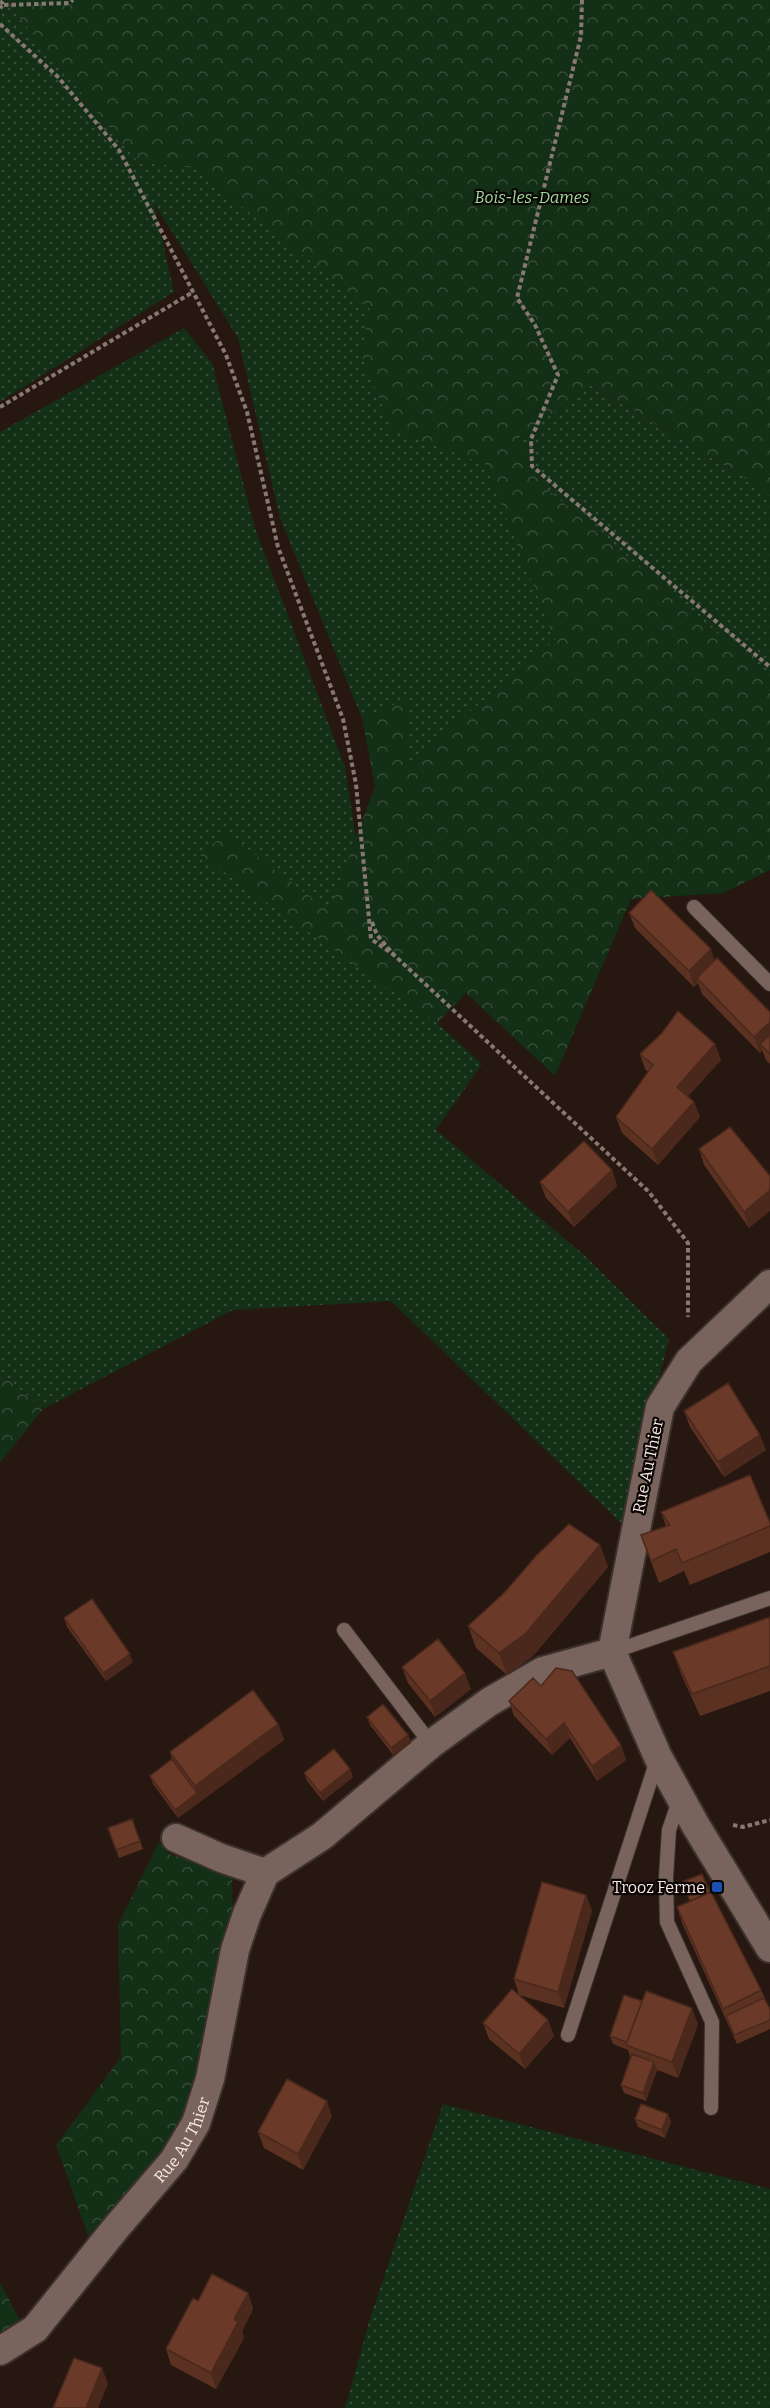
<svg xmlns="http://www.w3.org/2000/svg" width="770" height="2408" viewBox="0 0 770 2408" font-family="Bitter,serif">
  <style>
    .grass { fill: url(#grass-dots) }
    .forest { fill: url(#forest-crowns) }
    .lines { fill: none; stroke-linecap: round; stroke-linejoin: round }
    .lane-casing { stroke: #3d312f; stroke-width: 16 }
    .street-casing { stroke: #3d312f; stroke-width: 32 }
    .path { stroke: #877873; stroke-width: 4; stroke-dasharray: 4.5 3; stroke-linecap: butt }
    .lane { stroke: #79645d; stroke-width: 14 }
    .street { stroke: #79645d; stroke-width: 28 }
    .wall { fill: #5b3122 }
    .shaded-wall { fill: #4a281c }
    .building { fill: #6a3928; stroke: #4a281c; stroke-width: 1.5 }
    .transit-dot { fill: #1a4fb4; stroke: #0b0503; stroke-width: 2 }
    .labels { text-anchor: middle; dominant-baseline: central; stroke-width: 4.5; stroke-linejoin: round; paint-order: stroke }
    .park-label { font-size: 16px; font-style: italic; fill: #9ddca0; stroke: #0b0503 }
    .street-label { font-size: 16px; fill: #f6e9e5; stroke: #0b0503 }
    .poi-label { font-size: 16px; fill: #f6e9e5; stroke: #0b0503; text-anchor: end }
  </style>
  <defs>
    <pattern id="grass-dots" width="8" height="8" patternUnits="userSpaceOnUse" patternTransform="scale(1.5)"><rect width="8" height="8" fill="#132f15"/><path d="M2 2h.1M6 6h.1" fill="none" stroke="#364d37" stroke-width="1.8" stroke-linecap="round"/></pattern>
    <pattern id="forest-crowns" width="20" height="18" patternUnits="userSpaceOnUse" patternTransform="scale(1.5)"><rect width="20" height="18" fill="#132f15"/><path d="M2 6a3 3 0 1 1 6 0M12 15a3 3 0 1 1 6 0" fill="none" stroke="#364d37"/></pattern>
  </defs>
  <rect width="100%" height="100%" fill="#271711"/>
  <!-- grass -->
  <path class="grass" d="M 0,0 L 5,0 L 138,162 L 194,168 L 371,309 L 361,353 L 392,429 L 485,464 L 555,640 L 406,766 L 406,700 L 362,718 L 280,518 L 238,338 L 154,203 L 174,292 L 0,402 Z
    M 184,328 L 212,363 L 255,528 L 345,767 L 356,838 L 329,912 L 227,834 L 199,854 L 437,1023 L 482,1064 L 436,1130 L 584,1255 L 669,1339 L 622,1524 L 391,1301 L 233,1310 L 43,1409 L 0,1372 L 0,432 Z
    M 590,385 L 770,493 L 770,678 L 548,490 L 519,438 Z
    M 443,2104 L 770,2189 L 770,2408 L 345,2408 L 371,2315 Z"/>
  <!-- forest -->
  <path class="forest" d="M 5,0 L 770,0 L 770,493 L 591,385 L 519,438 L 548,490 L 770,678 L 770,870 L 723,893 L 631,899 L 555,1076 L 466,993 L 437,1023 L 199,854 L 227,833 L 329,911 L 375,786 L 362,718 L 407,699 L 407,765 L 555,640 L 485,464 L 392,430 L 361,353 L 370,309 L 194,168 L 138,162 Z
    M 0,1372 L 43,1409 L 0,1463 Z
    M 159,1842 L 169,1854 L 232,1874 L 235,2030 L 192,2133 L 93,2249 L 56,2145 L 121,2057 L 118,1925 Z
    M 0,2282 L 20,2321 L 0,2343 Z"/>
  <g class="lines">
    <defs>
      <path id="lane" d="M 694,907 L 770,984
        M 344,1630 L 431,1744
        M 612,1652 L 770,1598
        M 680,1798 L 669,1830 L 666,1877 L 667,1922 L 712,2022 L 711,2108
        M 568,2035 L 657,1760"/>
      <g id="street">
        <path d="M 770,1284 L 689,1361 L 660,1407 L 612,1652 L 658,1757 L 696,1826 L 770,1948"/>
        <path d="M 176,1838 L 221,1858 L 265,1873"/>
        <path id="s1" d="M 0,2351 L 35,2329 L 115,2229 L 174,2160 L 196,2123 L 210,2079 L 235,1950 L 247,1914 L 265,1873 L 322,1836 L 431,1744 L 489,1702 L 543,1671 L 612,1652"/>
      </g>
    </defs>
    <!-- lane casing -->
    <use href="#lane" class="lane-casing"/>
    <!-- street casing -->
    <use href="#street" class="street-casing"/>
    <!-- path -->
    <path class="path" d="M 582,0 L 581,36 L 517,298 L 535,325 L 558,375 L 531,439 L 532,466 L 770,667
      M 0,1 L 4,5 L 0,8
      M 4,5 L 69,3 L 73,0
      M 0,24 L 58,77 L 119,150 L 226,355 L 247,412 L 278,547 L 343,719 L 356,784 L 371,939 L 394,955
      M 0,407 L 193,292
      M 372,922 L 377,935 L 394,955 L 649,1192 L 688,1243 L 688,1317
      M 733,1825 L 743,1827 L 770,1820"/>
    <!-- lane -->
    <use href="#lane" class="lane"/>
    <!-- street -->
    <use href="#street" class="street"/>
  </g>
  <!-- wall -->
  <path class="wall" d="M 629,913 L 715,960 L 770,1012 L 770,1064 L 766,1060 L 762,1050 L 760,1053 L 702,994 L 698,983 L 694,987 L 635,928 Z
    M 715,1044 L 721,1060 L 688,1096 L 694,1102 L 700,1117 L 658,1165 L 622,1133 L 616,1117 L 648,1072 L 645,1069 L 640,1054 Z
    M 699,1149 L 770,1176 L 749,1228 L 704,1165 Z
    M 612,1170 L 617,1186 L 574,1227 L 546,1198 L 540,1182 Z
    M 684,1411 L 766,1450 L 724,1477 L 690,1427 Z
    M 661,1512 L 770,1523 L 770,1552 L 690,1585 L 684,1571 L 659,1583 L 641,1535 L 666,1526 Z
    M 600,1545 L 608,1567 L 533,1656 L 507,1675 L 476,1648 L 468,1626 Z
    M 770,1617 L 770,1691 L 700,1716 L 681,1674 L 673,1652 Z
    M 64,1618 L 133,1662 L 106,1681 L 67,1627 Z
    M 402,1667 L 471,1689 L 435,1717 L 408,1683 Z
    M 541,1686 L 621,1745 L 626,1760 L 597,1781 L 570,1738 L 552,1755 L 514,1716 L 509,1701 Z
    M 367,1717 L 408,1735 L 411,1743 L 394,1756 L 370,1725 Z
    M 278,1724 L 284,1740 L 178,1818 L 153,1784 L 150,1776 L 172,1759 L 170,1752 Z
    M 350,1769 L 353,1777 L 323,1801 L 307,1781 L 304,1773 Z
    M 132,1819 L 143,1849 L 119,1858 L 108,1828 Z
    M 682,1882 L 710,1892 L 761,1990 L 770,2009 L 770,2029 L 737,2044 L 682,1923 L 677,1907 L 690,1901 Z
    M 586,1895 L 592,1911 L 564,2008 L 519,1995 L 514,1979 Z
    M 548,2020 L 554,2036 L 525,2069 L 489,2039 L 483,2023 Z
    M 698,2024 L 678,2078 L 657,2070 L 646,2101 L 624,2093 L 621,2085 L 630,2057 L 628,2050 L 613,2044 L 610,2036 Z
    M 668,2114 L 671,2122 L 665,2138 L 638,2127 L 635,2119 Z
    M 332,2116 L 303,2170 L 264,2148 L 258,2132 Z
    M 248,2293 L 253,2309 L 242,2331 L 244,2338 L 216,2389 L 171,2365 L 166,2349 L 198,2301 Z"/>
  <!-- shaded-wall -->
  <path class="shaded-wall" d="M 711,949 L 716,965 L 697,978 L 698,983 L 694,987 L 689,971 Z
    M 770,1022 L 770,1043 L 760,1044 L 762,1050 L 760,1053 L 754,1037 Z
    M 715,1044 L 721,1060 L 683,1102 L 677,1087 Z
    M 694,1102 L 700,1117 L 658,1165 L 652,1149 Z
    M 612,1170 L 617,1186 L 574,1227 L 568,1212 Z
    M 770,1190 L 770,1211 L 749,1228 L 744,1212 Z
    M 760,1435 L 766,1450 L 724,1477 L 718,1462 Z
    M 600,1545 L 608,1567 L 533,1656 L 507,1675 L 499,1653 Z
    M 130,1654 L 133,1662 L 106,1681 L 103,1673 Z
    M 465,1673 L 471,1689 L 435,1717 L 430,1701 Z
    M 564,1723 L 570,1738 L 552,1755 L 546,1739 Z
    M 278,1724 L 284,1740 L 178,1818 L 175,1810 L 197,1793 L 195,1786 Z
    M 408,1735 L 411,1743 L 394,1756 L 391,1748 Z
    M 621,1745 L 626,1760 L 597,1781 L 592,1766 Z
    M 350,1769 L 353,1777 L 323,1801 L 320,1793 Z
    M 586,1895 L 592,1911 L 564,2008 L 558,1992 Z
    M 692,2008 L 698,2024 L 678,2078 L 672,2062 Z
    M 548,2020 L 554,2036 L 525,2069 L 519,2054 Z
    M 654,2062 L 657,2070 L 646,2101 L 643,2093 Z
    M 327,2101 L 332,2116 L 303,2170 L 298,2154 Z
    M 668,2114 L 671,2122 L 665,2138 L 662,2130 Z
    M 248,2293 L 253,2309 L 242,2331 L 244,2338 L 216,2389 L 211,2373 L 234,2319 Z
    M 102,2368 L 108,2384 L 98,2408 L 86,2408 Z"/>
  <!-- building -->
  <path class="building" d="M 651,890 L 711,949 L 689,971 L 629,913 Z
    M 717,958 L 770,1012 L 770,1022 L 754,1037 L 697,978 Z
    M 678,1011 L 715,1044 L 677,1087 L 694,1102 L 652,1149 L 616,1117 L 653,1065 L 640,1054 L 662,1033 Z
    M 770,1035 L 770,1054 L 760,1044 Z
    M 730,1127 L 770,1176 L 770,1190 L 744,1212 L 699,1149 Z
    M 584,1141 L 612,1170 L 568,1212 L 540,1182 Z
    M 728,1383 L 760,1435 L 718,1462 L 684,1411 Z
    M 750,1475 L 770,1523 L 770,1526 L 682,1563 L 676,1549 L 651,1561 L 641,1535 L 670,1525 L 661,1512 Z
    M 569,1524 L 600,1545 L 525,1634 L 499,1653 L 468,1626 L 504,1593 L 536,1556 Z
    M 92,1599 L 130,1654 L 103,1673 L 64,1618 Z
    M 770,1617 L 770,1666 L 692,1694 L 673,1652 Z
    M 438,1639 L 465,1673 L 430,1701 L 402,1667 Z
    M 556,1668 L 572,1671 L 621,1745 L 592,1766 L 564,1723 L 546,1739 L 509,1701 L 533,1678 L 541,1686 Z
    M 253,1690 L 278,1724 L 195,1786 L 170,1752 Z
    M 383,1704 L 408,1735 L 391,1748 L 367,1717 Z
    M 334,1749 L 350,1769 L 320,1793 L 304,1773 Z
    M 172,1759 L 197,1793 L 175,1810 L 150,1776 Z
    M 132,1819 L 140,1841 L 116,1850 L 108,1828 Z
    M 702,1874 L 710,1892 L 690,1901 L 682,1882 Z
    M 542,1882 L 586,1895 L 558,1992 L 514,1979 Z
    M 711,1892 L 761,1990 L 723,2009 L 677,1907 Z
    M 512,1989 L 548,2020 L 519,2054 L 483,2023 Z
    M 646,1991 L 692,2008 L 672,2062 L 626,2045 Z
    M 624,1995 L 642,2001 L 627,2042 L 610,2036 Z
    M 764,1998 L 770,2009 L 770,2020 L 734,2035 L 726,2016 Z
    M 632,2054 L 654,2062 L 643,2093 L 621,2085 Z
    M 287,2079 L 327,2101 L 298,2154 L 258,2132 Z
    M 641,2104 L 668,2114 L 662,2130 L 635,2119 Z
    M 212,2274 L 248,2293 L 234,2319 L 238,2322 L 211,2373 L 166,2349 L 193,2298 L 198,2301 Z
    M 74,2358 L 102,2368 L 86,2408 L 53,2408 Z"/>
  <!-- markers -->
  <rect class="transit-dot" x="711" y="1881" width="12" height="12" rx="3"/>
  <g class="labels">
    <!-- park labels -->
    <g class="park-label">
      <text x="532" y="197">Bois-les-Dames</text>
    </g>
    <!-- street labels -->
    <g class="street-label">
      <text transform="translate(648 1466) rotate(-78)">Rue Au Thier</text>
      <text stroke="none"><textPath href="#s1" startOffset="282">Rue Au Thier</textPath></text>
    </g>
    <!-- poi labels -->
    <g class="poi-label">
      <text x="705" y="1887">Trooz Ferme</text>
    </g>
  </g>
</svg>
